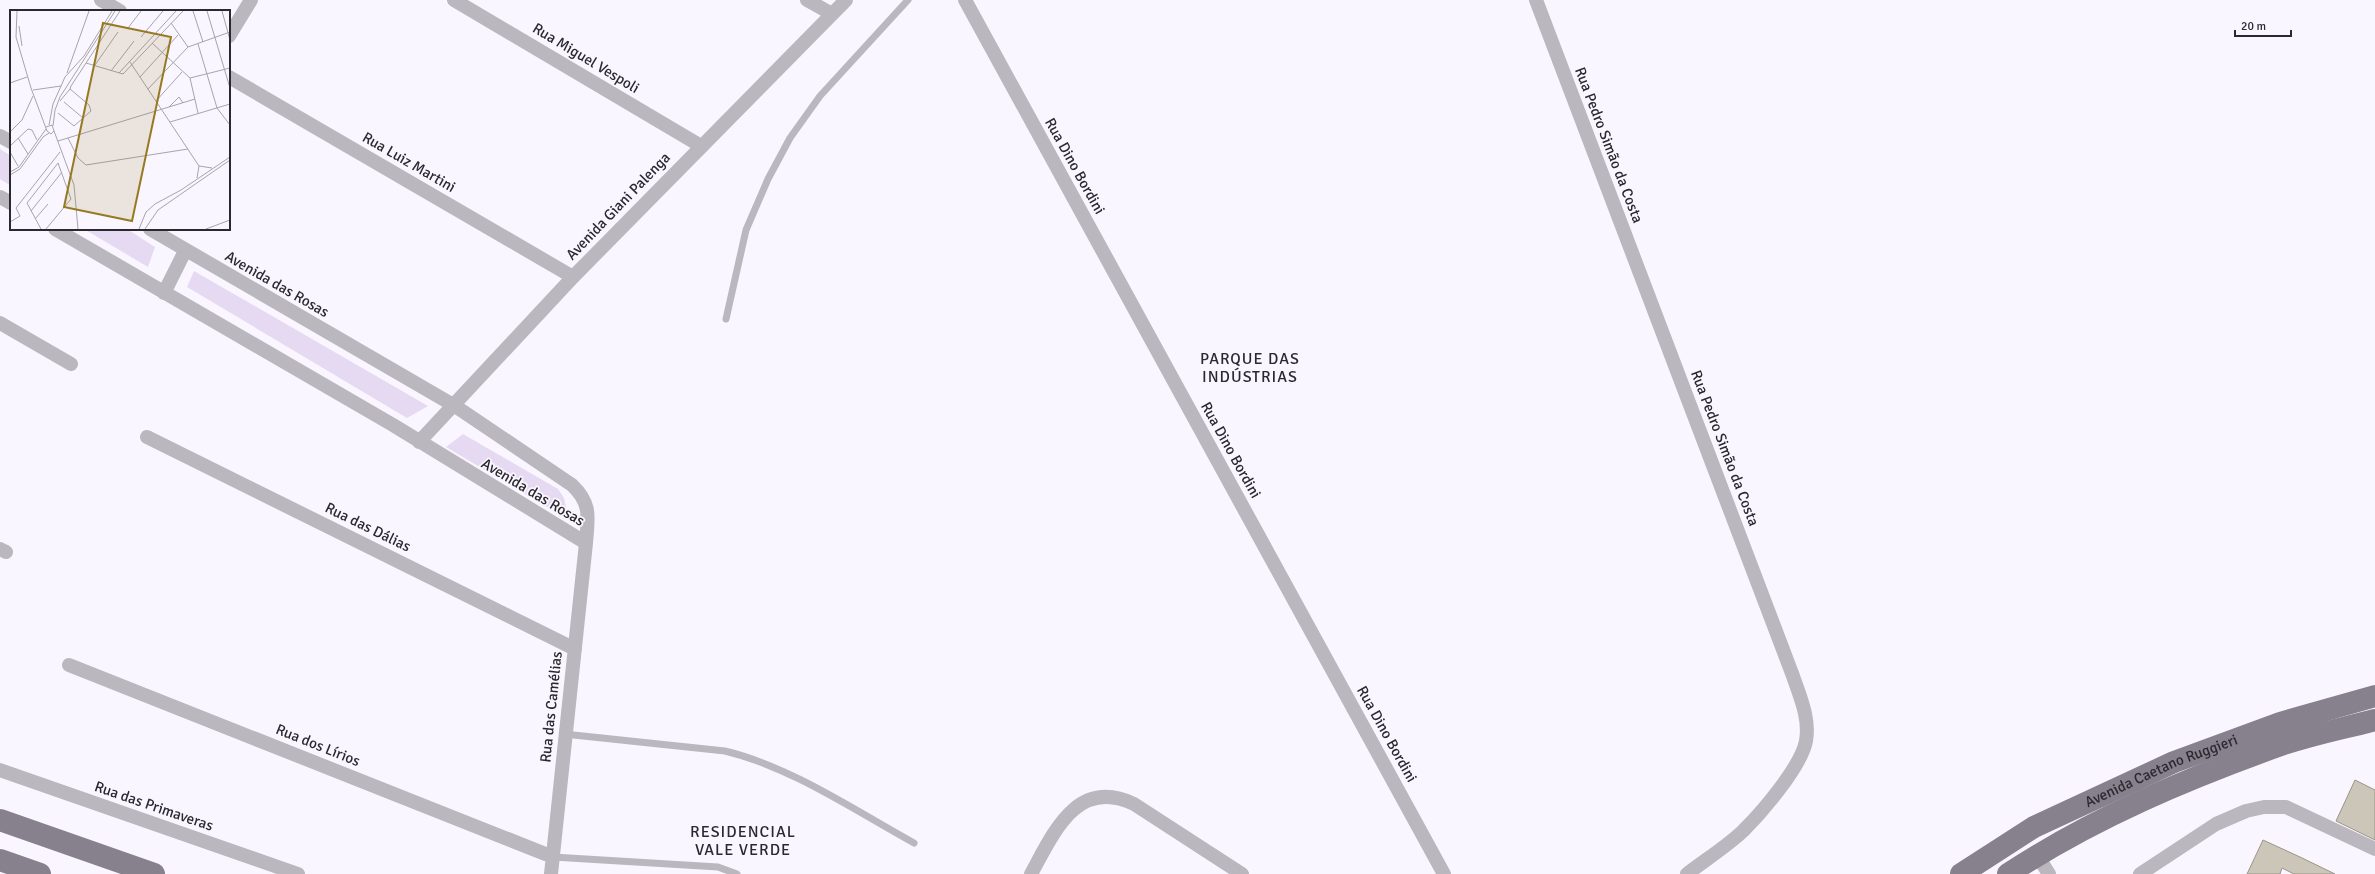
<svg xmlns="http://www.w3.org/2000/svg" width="2375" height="874" viewBox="0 0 2375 874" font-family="Signika,sans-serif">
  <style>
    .green { fill: #e6daf3 }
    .building { fill: #cbc6b7; stroke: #9a9587 }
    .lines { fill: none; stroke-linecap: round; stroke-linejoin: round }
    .service { stroke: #bab7be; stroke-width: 7 }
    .minor { stroke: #bab7be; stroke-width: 14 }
    .primary { stroke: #87818d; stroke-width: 22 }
    .labels { text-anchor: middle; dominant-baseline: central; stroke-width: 3.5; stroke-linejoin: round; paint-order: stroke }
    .street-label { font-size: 15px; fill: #2b292e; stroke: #faf6ff }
    .neighbourhood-label { font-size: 16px; letter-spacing: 1px; fill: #2b292e; stroke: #faf6ff }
    .inset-road { fill: none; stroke: #a7a4ab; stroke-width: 1 }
    .view { fill: #967a22; fill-opacity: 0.15; stroke: #967a22; stroke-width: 2 }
    .inset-edge { fill: none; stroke: #2b292e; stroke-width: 2 }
  </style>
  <rect width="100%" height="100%" fill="#faf6ff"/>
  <!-- green -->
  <path class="green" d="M 0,149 L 11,156 L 11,186 L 0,179 Z
    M 84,229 L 127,229 L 155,247 L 148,267 Z
    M 194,271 L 428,406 L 407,418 L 187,287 Z
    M 463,434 L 558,489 L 564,498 L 569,520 L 446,447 Z"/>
  <!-- building -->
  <path class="building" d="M 2355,780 L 2375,790 L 2375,840 L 2336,821 Z
    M 2263,840 L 2300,857 L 2335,874 L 2294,874 L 2282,868 L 2280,874 L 2247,874 Z"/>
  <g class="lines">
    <!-- service -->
    <path class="service" d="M 726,319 L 746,230 L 768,179 L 790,138 L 820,96 L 908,0
      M 564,734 L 725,751 C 791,767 854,810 914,843
      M 553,857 L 718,867 L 737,874"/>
    <!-- minor -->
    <path class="minor" d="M 101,0 L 120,11
      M 454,0 L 701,146
      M 807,0 L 832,14
      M 965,0 L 1444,874
      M 1536,0 L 1793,676 C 1800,697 1810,718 1806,741 C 1801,767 1762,812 1743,831 C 1726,847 1705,860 1687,874
      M 229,36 L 251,0
      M 229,77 L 573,277
      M 0,136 L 11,142
      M 0,197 L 11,203
      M 55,229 L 393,425 L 586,543
      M 150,229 L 455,406 L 572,485 C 592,504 588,518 586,543 L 551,874
      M 164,293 L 185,251
      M 0,323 L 71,364
      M 147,437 L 575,649
      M 419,442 L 573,277 L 846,0
      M 0,549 L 6,552
      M 69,665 L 553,857
      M 0,770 L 298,874
      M 2037,855 L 2049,874
      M 1031,874 C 1054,832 1077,777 1134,804 L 1242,874
      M 2140,874 L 2216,824 L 2246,811 L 2264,807 L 2286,807 L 2375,849"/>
    <!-- primary -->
    <g class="primary">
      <path d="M 0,820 L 154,874"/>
      <path d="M 0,860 L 40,874"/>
      <path id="s1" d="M 1961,874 L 2034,827 L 2174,762 L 2280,723 L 2375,696"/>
      <path d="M 2008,874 C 2093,818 2188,778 2284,744 C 2314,734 2345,728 2375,720"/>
    </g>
  </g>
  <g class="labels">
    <!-- street labels -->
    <g class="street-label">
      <text transform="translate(586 58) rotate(31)">Rua Miguel Vespoli</text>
      <text transform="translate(1609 145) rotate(69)">Rua Pedro Simão da Costa</text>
      <text transform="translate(409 162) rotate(30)">Rua Luiz Martini</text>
      <text transform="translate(1075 166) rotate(61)">Rua Dino Bordini</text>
      <text transform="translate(618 206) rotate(-46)">Avenida Giani Palenga</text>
      <text transform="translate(277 284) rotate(30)">Avenida das Rosas</text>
      <text transform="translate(1725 448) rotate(69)">Rua Pedro Simão da Costa</text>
      <text transform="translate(1231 450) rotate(61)">Rua Dino Bordini</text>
      <text transform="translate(533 492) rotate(31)">Avenida das Rosas</text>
      <text transform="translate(368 527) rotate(26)">Rua das Dálias</text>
      <text transform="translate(551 707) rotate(-84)">Rua das Camélias</text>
      <text transform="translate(1387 734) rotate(61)">Rua Dino Bordini</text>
      <text transform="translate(318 745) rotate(22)">Rua dos Lírios</text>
      <text stroke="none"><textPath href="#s1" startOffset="226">Avenida Caetano Ruggieri</textPath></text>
      <text transform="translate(154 806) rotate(19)">Rua das Primaveras</text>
    </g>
    <!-- neighbourhood labels -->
    <g class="neighbourhood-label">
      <text x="1250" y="359">PARQUE DAS<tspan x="1250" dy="18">INDÚSTRIAS</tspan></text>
      <text x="743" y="832">RESIDENCIAL<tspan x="743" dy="18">VALE VERDE</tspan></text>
    </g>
  </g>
  <!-- overview -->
  <g transform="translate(10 10)">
    <rect width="220" height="220" fill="#faf6ff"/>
    <path class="inset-road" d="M 7,1 L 6,27 L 21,78 L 37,121 L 41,124 L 44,121 L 42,115 L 36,117M 183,1 L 193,32M 197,1 L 220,78M 212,1 L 220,30M 161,13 L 178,37M 9,16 L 12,36M 118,18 L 131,1M 131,27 L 153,1M 142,33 L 180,68 L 188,103M 188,34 L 207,98 L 220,115M 120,52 L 189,156M 76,53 L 113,64 L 173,1M 85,55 L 108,22M 101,61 L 124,31M 57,63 L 79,1M 109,63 L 166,1M 130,67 L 168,25M 180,68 L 220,58M 0,73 L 17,67M 138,79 L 178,37 L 220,22M 23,80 L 51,76M 50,91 L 60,79M 146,91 L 172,62M 54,92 L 73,108M 159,97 L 169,87 L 173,93M 48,103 L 64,116 L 81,101 L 79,95 L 60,79 L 61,76 L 110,1M 160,112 L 220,94M 39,115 L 43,94 L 55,67 L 74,46 L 102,1M 43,116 L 45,100 L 50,87 L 105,1M 44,121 L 64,175 L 68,219M 0,122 L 12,110 L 23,86M 8,128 L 18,144M 58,128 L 68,148 L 76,155 L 178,139M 48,131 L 185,89M 0,136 L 18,119 L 22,120 L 27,130M 0,142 L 8,156M 189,156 L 202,158M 0,162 L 9,157 L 36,119M 0,165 L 10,159 L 33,127 L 39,123M 187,168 L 189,156M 21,201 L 52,162M 25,209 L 38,194M 0,212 L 10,206 L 6,198 L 50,142M 31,219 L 17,193 L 48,153 L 61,189 L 36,219M 129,219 L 136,202 L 145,194 L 171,180 L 220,147M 135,219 L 148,200 L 220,150M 196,219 L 220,210"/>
    <path class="view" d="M 93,13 L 161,27 L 122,211 L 54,197 Z"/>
    <rect width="220" height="220" class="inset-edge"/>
  </g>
  <!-- scale -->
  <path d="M2235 30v6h56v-6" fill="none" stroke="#2b292e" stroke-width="2"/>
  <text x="2241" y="30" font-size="12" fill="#2b292e" stroke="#faf6ff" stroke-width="3" paint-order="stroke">20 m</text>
</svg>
